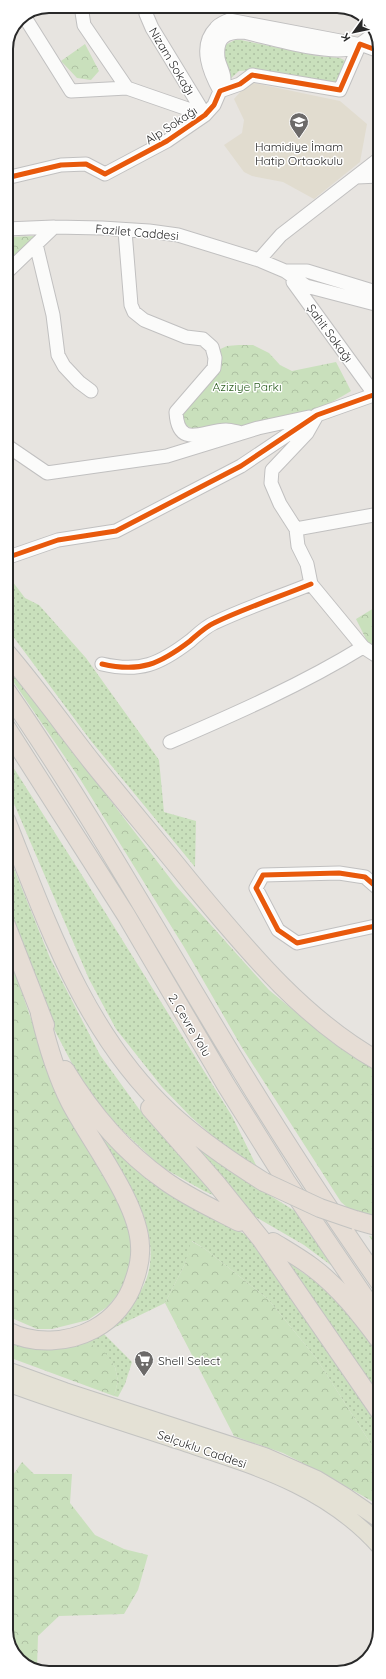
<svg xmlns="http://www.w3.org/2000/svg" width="386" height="1679" viewBox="0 0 386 1679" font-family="Quicksand,sans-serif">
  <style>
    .education { fill: #e1dccf }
    .grass { fill: url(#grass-dots) }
    .forest { fill: url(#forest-crowns) }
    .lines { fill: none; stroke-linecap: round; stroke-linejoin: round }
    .minor-casing { stroke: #c1c0c0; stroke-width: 15 }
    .major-casing { stroke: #c3c3c1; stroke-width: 18 }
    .highway-casing { stroke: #c3c3c1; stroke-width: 20 }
    .minor { stroke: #fbfbfa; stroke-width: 13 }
    .major { stroke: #e4e1d5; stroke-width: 16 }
    .highway { stroke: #e6ddd5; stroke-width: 18 }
    .highway-bridge-casing { stroke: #c3c3c1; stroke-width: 20; stroke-linecap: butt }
    .highway-bridge { stroke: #e6ddd5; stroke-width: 18 }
    .cycleway-casing { stroke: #fff; stroke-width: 8 }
    .cycleway { stroke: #e8590c; stroke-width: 5 }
    .labels { text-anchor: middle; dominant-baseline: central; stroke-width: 3; stroke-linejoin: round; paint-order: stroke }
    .street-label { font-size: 12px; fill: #292929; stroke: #fff }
    .poi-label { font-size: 12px; fill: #292929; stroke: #fff }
    .park-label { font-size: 12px; fill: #2c5f21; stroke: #fff }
    .rim { fill: none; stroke: #292929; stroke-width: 2 }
  </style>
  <defs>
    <pattern id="grass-dots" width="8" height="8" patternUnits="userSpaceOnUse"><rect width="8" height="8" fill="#c9e0bc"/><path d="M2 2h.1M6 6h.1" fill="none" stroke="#adc0a2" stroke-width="1.8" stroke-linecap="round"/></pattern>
    <pattern id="forest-crowns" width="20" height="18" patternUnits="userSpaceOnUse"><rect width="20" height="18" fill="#c9e0bc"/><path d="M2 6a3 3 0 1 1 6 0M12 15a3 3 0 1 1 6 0" fill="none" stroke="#adc0a2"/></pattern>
  </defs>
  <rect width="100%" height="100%" fill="#e7e4e0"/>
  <!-- education -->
  <path class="education" d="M 249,82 L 340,101 L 367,124 L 360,162 L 314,199 L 283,182 L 252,176 L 244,172 L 224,145 L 242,133 L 244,120 L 234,99 Z"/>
  <!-- grass -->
  <path class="grass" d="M 235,40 L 241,40 L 317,56 L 340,58 L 344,60 L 345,63 L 335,85 L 258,70 L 239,71 L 229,80 C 225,70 222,57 225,45 Z
    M 6,573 L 25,598 L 39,605 L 86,658 L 159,760 L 164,812 L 196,821 L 195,867 L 91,741 L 6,627 Z
    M 6,756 L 85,880 L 232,1116 L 257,1167 L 223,1145 L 191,1117 L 162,1087 L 116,1029 L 89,979 L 6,785 Z
    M 6,849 L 50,958 L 100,1055 L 139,1109 L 172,1141 L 222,1199 L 204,1191 L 160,1166 L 119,1127 L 99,1104 L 79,1077 L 55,1031 L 6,903 Z
    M 175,1128 L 231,1171 L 295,1211 L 332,1266 L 304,1245 L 254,1216 Z
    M 94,1131 L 127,1161 L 210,1216 L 252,1238 L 380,1419 L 380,1458 L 316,1358 L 268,1299 L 205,1249 L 192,1241 L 185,1264 L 165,1303 L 103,1333 L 132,1362 L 125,1384 L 118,1397 L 114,1396 L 118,1381 L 115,1367 L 102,1349 L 77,1341 C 89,1334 101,1326 113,1318 C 119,1314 126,1311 130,1306 C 180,1250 128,1179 94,1131 Z
    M 283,1259 L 315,1281 L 341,1304 L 380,1357 L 380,1399 Z
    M 7,1336 L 11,1339 L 11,1358 L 7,1356 Z
    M 333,1496 L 380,1528 L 380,1538 Z"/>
  <!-- forest -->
  <path class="forest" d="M 85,44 L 99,71 L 91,80 L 77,78 L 61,61 Z
    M 37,236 L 6,262 L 6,237 Z
    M 239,345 L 253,345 L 269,353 L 280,365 L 292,371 L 336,362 L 351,391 C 339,398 326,406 313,411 C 295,417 203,435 189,427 C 183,424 183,417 182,411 L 195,397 L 214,352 L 227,346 Z
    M 379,605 L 380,649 L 368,643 L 356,619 Z
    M 6,664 L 176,886 L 269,990 L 333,1043 L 380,1072 L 380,1218 L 349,1209 L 341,1202 L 241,1046 L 184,947 L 80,779 L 6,671 Z
    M 6,947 L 52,1079 L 122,1201 L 130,1224 L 133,1257 L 120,1292 L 107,1307 L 88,1320 L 52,1329 L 37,1329 L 7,1316 Z
    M 369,1236 L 380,1238 L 380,1252 Z
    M 191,1241 L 205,1249 L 268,1299 L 316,1358 L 380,1458 L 380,1508 L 370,1500 L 324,1474 L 283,1453 L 234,1436 L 165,1303 L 185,1264 Z
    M 11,1339 L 77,1341 L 102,1348 L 115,1367 L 118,1381 L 114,1396 L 11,1358 Z
    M 22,1462 L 34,1474 L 72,1474 L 70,1503 L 95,1535 L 124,1549 L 148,1555 L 138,1590 L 124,1614 L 59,1616 L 38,1636 L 37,1668 L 44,1673 L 20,1662 L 7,1638 L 7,1484 Z"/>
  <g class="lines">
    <defs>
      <path id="minor" d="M 81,6 L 84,25 L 127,88 L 205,115
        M 147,6 L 146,14 L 152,28 L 205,115
        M 24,16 L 71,91 L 127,88
        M 220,91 C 221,88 224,83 224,79 C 224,72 219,65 218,58 C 216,38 224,32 243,32 C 270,38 323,54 349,49 C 358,48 367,39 375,33
        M 220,91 C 210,73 198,46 216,28 C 219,24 225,22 229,20 L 356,44
        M 357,177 L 379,176
        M 6,178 L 61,165 L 86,164 L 105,174 L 167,141 L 205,115 L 214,105 L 220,91 L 240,84 L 252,75 L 340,90 L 360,44 L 379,51
        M 6,229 L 54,227 L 102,228 L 149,231 L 178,235 L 259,260 L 285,271 L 306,286 L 379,305
        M 125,231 L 131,305 L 134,312 L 144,320 L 186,337 L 203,339 L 212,347 L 215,358 L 214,368 L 176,412 C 178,450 204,430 226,430 C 231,430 237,432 242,433
        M 36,244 L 53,315 L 58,355 L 64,366 L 79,382 L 91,391
        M 259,260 L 281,235 L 379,159
        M 285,271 L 307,271 L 379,293
        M 6,273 L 54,227
        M 293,282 L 375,395
        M 316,417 L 307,433 L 272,470 L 271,483 L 280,504 L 296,529 L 298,546 L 307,564 L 311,584 L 363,647 L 380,658
        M 6,445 L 47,473 L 167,456 L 258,428 L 309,417
        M 296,529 L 379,514
        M 6,558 L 58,540 L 116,531 L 241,466 L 317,415 L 379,393
        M 102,664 C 140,673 160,664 190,641 C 197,635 205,627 214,623 C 245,608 279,597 311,584
        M 170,742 C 235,714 303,684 363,647
        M 380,890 L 365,877 L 339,873 L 263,875 L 256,888 L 278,930 L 297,943 L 380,925"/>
      <path id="major" d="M 7,1370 L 65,1391 L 265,1456 L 317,1479 L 345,1496 L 380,1520
        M 7,1383 C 64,1404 122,1422 179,1441 C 254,1466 326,1486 380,1547"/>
      <path id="highway" d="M 6,652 C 36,687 63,725 92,762 C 125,803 159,843 192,884 C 247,950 304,1020 380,1062
        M 6,690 C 93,816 167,950 247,1080 C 289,1149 334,1217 380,1283
        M 6,727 L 126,915 L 226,1085 L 286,1181 L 380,1320
        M 6,820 C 47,923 85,1034 169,1112 C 198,1139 230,1161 264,1182
        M 6,925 L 45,1025
        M 65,1070 C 91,1113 123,1151 164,1180 C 187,1197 214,1209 239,1222
        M 150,1108 L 216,1183 L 261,1239 L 380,1412
        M 355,1220 L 380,1227
        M 273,1242 C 286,1250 300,1258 312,1267 C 339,1287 360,1314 380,1341
        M 7,1331 C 34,1345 68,1343 94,1329 C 113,1319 128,1301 134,1281 C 138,1270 141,1258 140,1246 C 139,1203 90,1141 70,1102 C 56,1074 47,1044 40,1014"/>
    </defs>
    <!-- minor casing -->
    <use href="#minor" class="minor-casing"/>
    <!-- major casing -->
    <use href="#major" class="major-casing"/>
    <!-- highway casing -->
    <use href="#highway" class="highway-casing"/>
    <!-- minor -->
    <use href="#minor" class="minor"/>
    <!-- major -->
    <use href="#major" class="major"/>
    <!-- highway -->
    <use href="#highway" class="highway"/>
    <defs>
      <path id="highway-bridge" d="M 264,1182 L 320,1208 L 355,1220"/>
    </defs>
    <!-- highway-bridge casing -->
    <use href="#highway-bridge" class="highway-bridge-casing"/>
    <!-- highway-bridge -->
    <use href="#highway-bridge" class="highway-bridge"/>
    <defs>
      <path id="cycleway" d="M 6,178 L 61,165 L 86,164 L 105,174 L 167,141 L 205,115 L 214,105 L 220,91 L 240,84 L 252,75 L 340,90 L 360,44 L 379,51
        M 6,558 L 58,540 L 116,531 L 241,466 L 317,415 L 379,393
        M 102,664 C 140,673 160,664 190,641 C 197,635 205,627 214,623 C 245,608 279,597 311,584
        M 380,890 L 365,877 L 339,873 L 263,875 L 256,888 L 278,930 L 297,943 L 380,925"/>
    </defs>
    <!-- cycleway casing -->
    <use href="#cycleway" class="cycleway-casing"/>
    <!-- cycleway -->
    <use href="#cycleway" class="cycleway"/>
  </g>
  <!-- icons -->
  <defs>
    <symbol id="school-pin" viewBox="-11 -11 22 30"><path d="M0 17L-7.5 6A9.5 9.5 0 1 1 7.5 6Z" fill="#6c6a69" stroke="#fff"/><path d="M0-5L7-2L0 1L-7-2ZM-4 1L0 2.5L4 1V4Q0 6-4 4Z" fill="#fff"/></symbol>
    <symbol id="supermarket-pin" viewBox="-11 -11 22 30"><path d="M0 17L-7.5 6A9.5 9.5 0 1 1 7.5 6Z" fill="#6c6a69" stroke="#fff"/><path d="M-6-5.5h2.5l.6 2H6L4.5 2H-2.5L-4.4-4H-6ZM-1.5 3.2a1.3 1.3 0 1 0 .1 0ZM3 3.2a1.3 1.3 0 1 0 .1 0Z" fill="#fff"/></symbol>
  </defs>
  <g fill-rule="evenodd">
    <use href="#school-pin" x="288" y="111" width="22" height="30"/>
    <use href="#supermarket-pin" x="133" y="1349" width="22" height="30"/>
  </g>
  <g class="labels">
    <!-- street labels -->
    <g class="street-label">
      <text transform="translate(172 61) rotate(59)">Nizam Sokağı</text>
      <text transform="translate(171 125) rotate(-33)">Alp Sokağı</text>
      <text transform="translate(137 232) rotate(5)">Fazilet Caddesi</text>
      <text transform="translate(330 333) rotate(54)">Şahit Sokağı</text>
      <text transform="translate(190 1025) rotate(59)">2. Çevre Yolu</text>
      <text transform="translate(202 1449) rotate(19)">Selçuklu Caddesi</text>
    </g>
    <!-- poi labels -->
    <g class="poi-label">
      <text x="299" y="146">Hamidiye İmam<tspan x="299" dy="14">Hatip Ortaokulu</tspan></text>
      <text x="158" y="1360" text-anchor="start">Shell Select</text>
    </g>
    <!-- park labels -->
    <g class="park-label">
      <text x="247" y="386">Aziziye Parkı</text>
    </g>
  </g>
  <!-- crop -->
  <path d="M0 0H386V1679H0ZM49 13H337A36 36 0 0 1 373 49V1630A36 36 0 0 1 337 1666H49A36 36 0 0 1 13 1630V49A36 36 0 0 1 49 13Z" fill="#fff" fill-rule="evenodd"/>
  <path class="rim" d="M49 13H337A36 36 0 0 1 373 49V1630A36 36 0 0 1 337 1666H49A36 36 0 0 1 13 1630V49A36 36 0 0 1 49 13Z"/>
  <!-- north arrow -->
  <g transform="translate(354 32) rotate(237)" stroke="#ffffff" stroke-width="3" paint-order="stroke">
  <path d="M0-3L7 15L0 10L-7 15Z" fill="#292929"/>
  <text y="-6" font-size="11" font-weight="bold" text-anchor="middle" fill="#292929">K</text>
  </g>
</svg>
